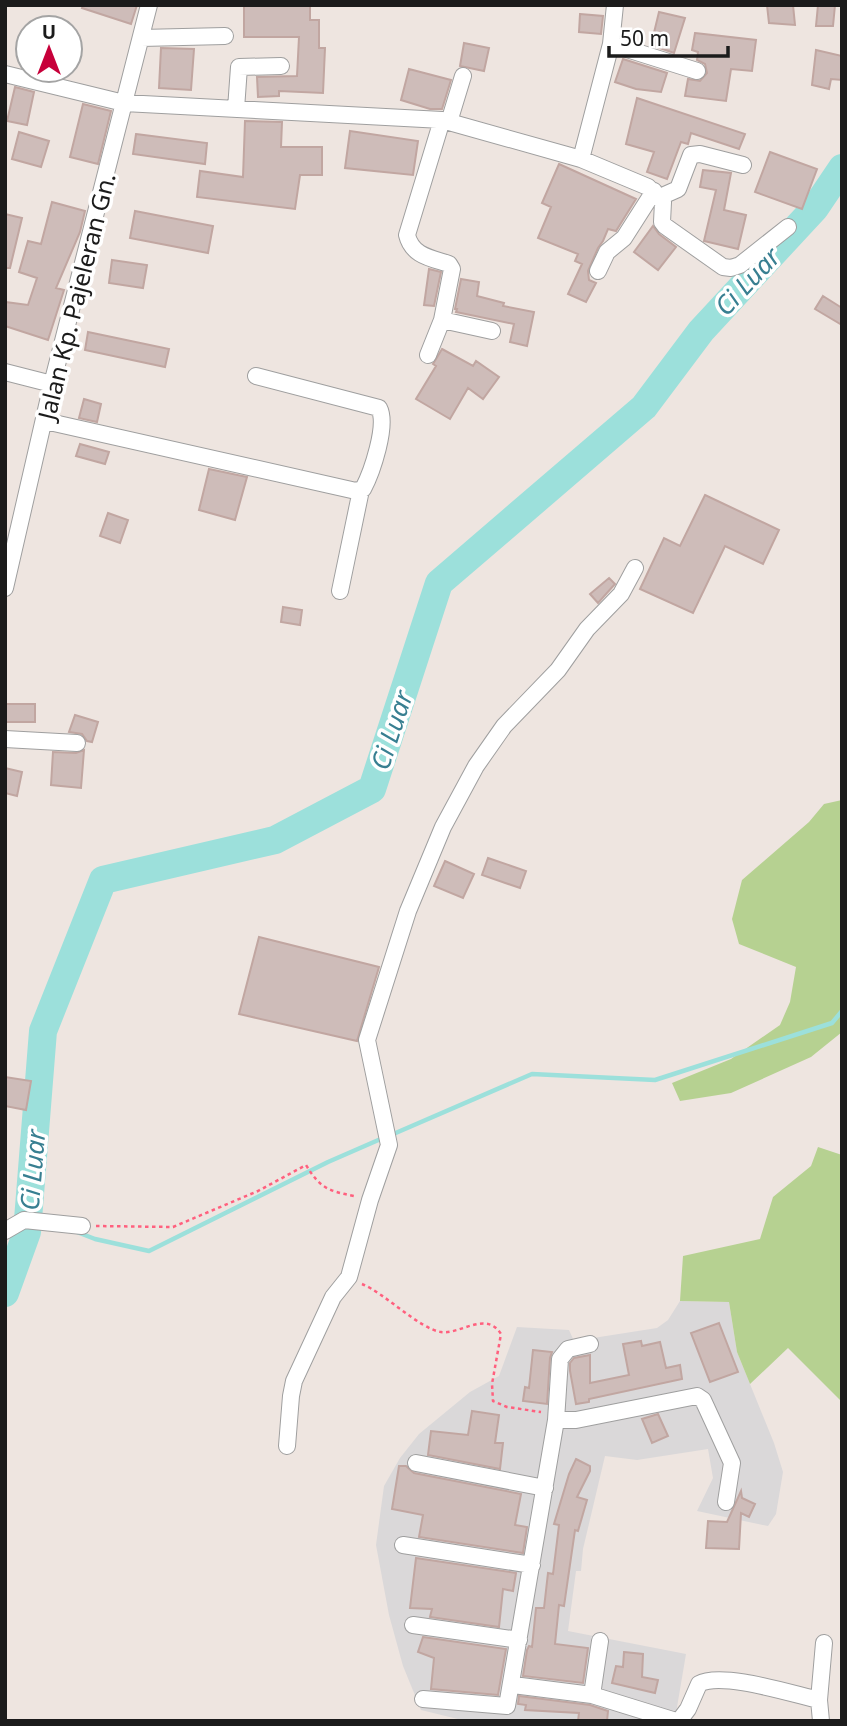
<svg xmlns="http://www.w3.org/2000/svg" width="847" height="1726" viewBox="0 0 847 1726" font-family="'Noto Sans',sans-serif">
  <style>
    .residential { fill: #dad8d9 }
    .forest { fill: #b6d191 }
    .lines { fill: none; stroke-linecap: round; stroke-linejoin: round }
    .stream { stroke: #9ce0db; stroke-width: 4.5 }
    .river { stroke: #9ce0db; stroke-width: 28 }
    .building { fill: #cebcb9; stroke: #c1a6a1; stroke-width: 2 }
    .minor-casing { stroke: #9f9f9f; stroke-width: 18 }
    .path { stroke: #ff607e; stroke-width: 2.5; stroke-dasharray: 3.5 3.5; stroke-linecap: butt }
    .minor { stroke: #fff; stroke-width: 16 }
    .labels { text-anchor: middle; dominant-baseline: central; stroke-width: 7; stroke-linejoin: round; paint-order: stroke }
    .street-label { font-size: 24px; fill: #1b1b1b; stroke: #fff }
    .water-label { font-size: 26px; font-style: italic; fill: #387f91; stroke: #fff }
  </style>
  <rect width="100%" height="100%" fill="#eee5e0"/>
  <!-- residential -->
  <path class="residential" d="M 680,1301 L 729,1302 L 737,1352 L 774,1443 L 783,1472 L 776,1514 L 768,1526 L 697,1511 L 713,1478 L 708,1449 L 637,1460 L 605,1456 L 583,1549 L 581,1571 L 576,1571 L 568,1631 L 686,1654 L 676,1713 L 677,1721 L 466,1721 L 421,1710 L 403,1666 L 389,1615 L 376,1545 L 384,1486 L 400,1458 L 419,1434 L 470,1392 L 499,1376 L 517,1327 L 569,1330 L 574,1341 L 657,1328 L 668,1320 Z"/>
  <!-- forest -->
  <path class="forest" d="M 842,800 L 842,1032 L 811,1057 L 731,1093 L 680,1101 L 672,1083 L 731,1059 L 780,1025 L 790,1002 L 796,967 L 739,944 L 732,919 L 742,880 L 809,822 L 824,804 Z
    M 818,1147 L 842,1155 L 842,1402 L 788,1348 L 750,1384 L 737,1352 L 729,1302 L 680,1301 L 683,1256 L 760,1239 L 773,1197 L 811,1166 Z"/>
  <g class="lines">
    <!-- stream -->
    <path class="stream" d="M 391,1135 L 532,1074 L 655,1080 L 832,1023 L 842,1011
      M 29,1210 L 41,1216
      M 77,1232 L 95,1239 L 149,1251 L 328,1162 L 383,1138"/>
    <!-- river -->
    <path class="river" d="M 5,1293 L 27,1232 L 43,1031 L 103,880 L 275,840 L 372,789 L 439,583 L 644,407 L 701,331 L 815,208 L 842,168"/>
  </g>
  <!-- building -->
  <path class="building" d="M 83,5 L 137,5 L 131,24 L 82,8 Z
    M 244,5 L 310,5 L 310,20 L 319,20 L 319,48 L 325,48 L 323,93 L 279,91 L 279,96 L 258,97 L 257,77 L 297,76 L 299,37 L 244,37 Z
    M 767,5 L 793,5 L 795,25 L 769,23 Z
    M 818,5 L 835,5 L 833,26 L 816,26 Z
    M 659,12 L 685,18 L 674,53 L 651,45 Z
    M 580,14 L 603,16 L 601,34 L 579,32 Z
    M 695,33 L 756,40 L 752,71 L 731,69 L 726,101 L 685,96 L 688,79 L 700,81 L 707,73 L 705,64 L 697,60 L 698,52 L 692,50 Z
    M 464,43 L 489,48 L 484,71 L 460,66 Z
    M 161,48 L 194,49 L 191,90 L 159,88 Z
    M 816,50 L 842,56 L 842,80 L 831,79 L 829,89 L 812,85 Z
    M 623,59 L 667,73 L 661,92 L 636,89 L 615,82 Z
    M 409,69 L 451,80 L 442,109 L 430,109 L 401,100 Z
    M 15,87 L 34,92 L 27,125 L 7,121 Z
    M 637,98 L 745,134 L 739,149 L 691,133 L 688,144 L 681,142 L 667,179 L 647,172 L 654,152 L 626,144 Z
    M 83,104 L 111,111 L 98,164 L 70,157 Z
    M 245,121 L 282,122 L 281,147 L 322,147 L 322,175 L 300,175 L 295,209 L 197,197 L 200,171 L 243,177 Z
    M 350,131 L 418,141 L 413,175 L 345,168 Z
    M 19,132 L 49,141 L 41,167 L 12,159 Z
    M 136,134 L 207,143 L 205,164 L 133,154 Z
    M 770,152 L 817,169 L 802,209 L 755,192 Z
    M 559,164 L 636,199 L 616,231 L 608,229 L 603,241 L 598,248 L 588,271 L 589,280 L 596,283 L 586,302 L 568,294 L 582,264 L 575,261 L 578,254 L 538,238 L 551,207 L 542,203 Z
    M 703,170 L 731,173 L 724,210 L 746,215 L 738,249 L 704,241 L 716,190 L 700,187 Z
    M 52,202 L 85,211 L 80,232 L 56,288 L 64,290 L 48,340 L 5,326 L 5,302 L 28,305 L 37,278 L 19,272 L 28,241 L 41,244 Z
    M 135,211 L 213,226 L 208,253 L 130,238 Z
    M 5,214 L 22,218 L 10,268 L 5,268 Z
    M 653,226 L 659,234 L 676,247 L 658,270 L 634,252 Z
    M 112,260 L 147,265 L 143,288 L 109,283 Z
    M 429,269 L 441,272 L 434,306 L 424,305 Z
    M 461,279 L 479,282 L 477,296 L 504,303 L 503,306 L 534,312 L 527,346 L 510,342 L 514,324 L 456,312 L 457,309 L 455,309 Z
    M 823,296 L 842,308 L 842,325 L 815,309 Z
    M 88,332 L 169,349 L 165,367 L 85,350 Z
    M 442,349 L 473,366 L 476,361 L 499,377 L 483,399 L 468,388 L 450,419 L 416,399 L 436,366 L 433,364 Z
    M 84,399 L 101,404 L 97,422 L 79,418 Z
    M 80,444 L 109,452 L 105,464 L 76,456 Z
    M 209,469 L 247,477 L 235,520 L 199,510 Z
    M 705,495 L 779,530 L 763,564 L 725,546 L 693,613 L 640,589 L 664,538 L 680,546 Z
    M 108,513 L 128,520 L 120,543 L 100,536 Z
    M 609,578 L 615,584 L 598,603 L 590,594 Z
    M 283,607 L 302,610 L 300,625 L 281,622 Z
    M 5,704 L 35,704 L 35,722 L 5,722 Z
    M 75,715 L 98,722 L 92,742 L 87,741 L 82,734 L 69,732 Z
    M 84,750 L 81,788 L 51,785 L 53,752 L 76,753 Z
    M 5,768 L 22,772 L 17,796 L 5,793 Z
    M 488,858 L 526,871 L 520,888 L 482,875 Z
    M 445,861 L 474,874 L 463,898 L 434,886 Z
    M 259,937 L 379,967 L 357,1041 L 239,1014 Z
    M 5,1077 L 31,1081 L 26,1110 L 5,1106 Z
    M 719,1323 L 738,1372 L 710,1382 L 691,1333 Z
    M 641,1341 L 642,1346 L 660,1342 L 666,1368 L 680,1365 L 682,1379 L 589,1399 L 589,1402 L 576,1404 L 570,1371 L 570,1363 L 574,1358 L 590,1355 L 590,1383 L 629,1375 L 623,1344 Z
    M 533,1350 L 552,1352 L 550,1358 L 547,1404 L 523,1401 L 525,1387 L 529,1388 Z
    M 472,1411 L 499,1415 L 495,1443 L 503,1443 L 500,1469 L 428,1455 L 431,1431 L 468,1435 Z
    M 658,1414 L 668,1436 L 652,1443 L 642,1419 Z
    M 576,1459 L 590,1466 L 590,1471 L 577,1497 L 587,1500 L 578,1531 L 575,1530 L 564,1606 L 559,1605 L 555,1644 L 588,1648 L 583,1683 L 523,1676 L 527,1650 L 529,1646 L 532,1647 L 536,1608 L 544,1608 L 548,1573 L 553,1574 L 559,1525 L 554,1524 L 569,1474 Z
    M 399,1466 L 406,1466 L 414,1473 L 521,1494 L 515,1525 L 527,1527 L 523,1553 L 419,1537 L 423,1515 L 392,1509 Z
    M 741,1491 L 742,1498 L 755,1504 L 749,1517 L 741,1513 L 739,1549 L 706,1548 L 708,1521 L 727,1522 Z
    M 416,1558 L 516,1573 L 513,1591 L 503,1589 L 499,1627 L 430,1617 L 432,1609 L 410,1608 Z
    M 423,1637 L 506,1649 L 498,1695 L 431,1689 L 434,1658 L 418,1652 Z
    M 624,1652 L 643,1654 L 642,1677 L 658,1680 L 655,1693 L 612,1683 L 616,1666 L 623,1667 Z
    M 519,1696 L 590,1705 L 608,1711 L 607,1721 L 578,1721 L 579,1713 L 525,1710 L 526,1705 L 518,1704 Z"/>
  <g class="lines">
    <defs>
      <path id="minor" d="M 141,38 L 225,36
        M 611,44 L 697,71
        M 5,74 L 124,103 L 442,120 L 581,159 L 648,187 L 663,202 L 662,222 L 665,226 L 723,267 L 731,268 L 740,265 L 788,227
        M 236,109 L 239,67 L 281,66
        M 449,122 L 463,76
        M 581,159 L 611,44 L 615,5
        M 660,197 L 678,189 L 691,155 L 700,154 L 743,165
        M 598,271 L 607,252 L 624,238 L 654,191
        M 442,320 L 492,331
        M 428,355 L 442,320 L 452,269 L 449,264 C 431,258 412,256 407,235 L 442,120
        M 5,372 L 52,384
        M 45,421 L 356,491 L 363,489 C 372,472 388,425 379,408 L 256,376
        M 5,588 L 52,384 L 149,5
        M 340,591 L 361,490
        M 5,739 L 77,743
        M 5,1231 L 24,1220 L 82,1226
        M 556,1420 L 576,1420 L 697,1396 L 703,1400 L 732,1463 L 726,1502
        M 287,1446 L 291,1396 L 294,1381 L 333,1297 L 349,1277 L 370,1200 L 389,1145 L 367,1040 L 408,911 L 443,827 L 476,766 L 504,726 L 558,670 L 587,629 L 621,594 L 635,568
        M 416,1463 L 545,1488
        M 403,1545 L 532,1565
        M 413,1625 L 519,1640
        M 513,1685 L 592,1695 L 676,1721
        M 592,1695 L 600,1641
        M 423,1699 L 507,1706 L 556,1420 L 560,1359 L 568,1349 L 590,1344
        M 679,1721 L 688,1709 L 699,1684 C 721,1671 792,1694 819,1700
        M 821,1721 L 819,1700 L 824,1643"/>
    </defs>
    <!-- minor casing -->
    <use href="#minor" class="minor-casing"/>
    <!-- path -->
    <path class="path" d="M 96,1226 L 173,1227 L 258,1191 L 306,1165 C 320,1188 328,1191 354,1196
      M 362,1284 C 386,1294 418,1328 441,1332 C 460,1335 486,1310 501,1334 L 492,1384 L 493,1401 L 507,1407 L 541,1412"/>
    <!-- minor -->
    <use href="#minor" class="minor"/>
  </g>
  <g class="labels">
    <!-- street labels -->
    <g class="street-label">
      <text transform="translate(76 296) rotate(-76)">Jalan Kp. Pajeleran Gn.</text>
    </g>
    <!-- water labels -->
    <g class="water-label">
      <text transform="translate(747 281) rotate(-47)">Ci Luar</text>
      <text transform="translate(391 730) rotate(-72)">Ci Luar</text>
      <text transform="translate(32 1170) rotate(-85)">Ci Luar</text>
    </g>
  </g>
  <!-- border -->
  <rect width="847" height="1726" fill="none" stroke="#1b1b1b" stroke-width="14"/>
  <!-- north arrow -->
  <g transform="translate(49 49)"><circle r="33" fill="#ffffff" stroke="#a4a4a4" stroke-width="2"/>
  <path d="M0-5L12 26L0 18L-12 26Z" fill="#c7003a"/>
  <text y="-10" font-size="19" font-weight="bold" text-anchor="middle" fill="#1b1b1b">U</text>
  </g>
  <!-- scale -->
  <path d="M609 46v10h119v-10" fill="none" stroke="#1b1b1b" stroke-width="3.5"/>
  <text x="620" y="46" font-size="21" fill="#1b1b1b" stroke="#ffffff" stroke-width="5" paint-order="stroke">50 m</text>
</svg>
